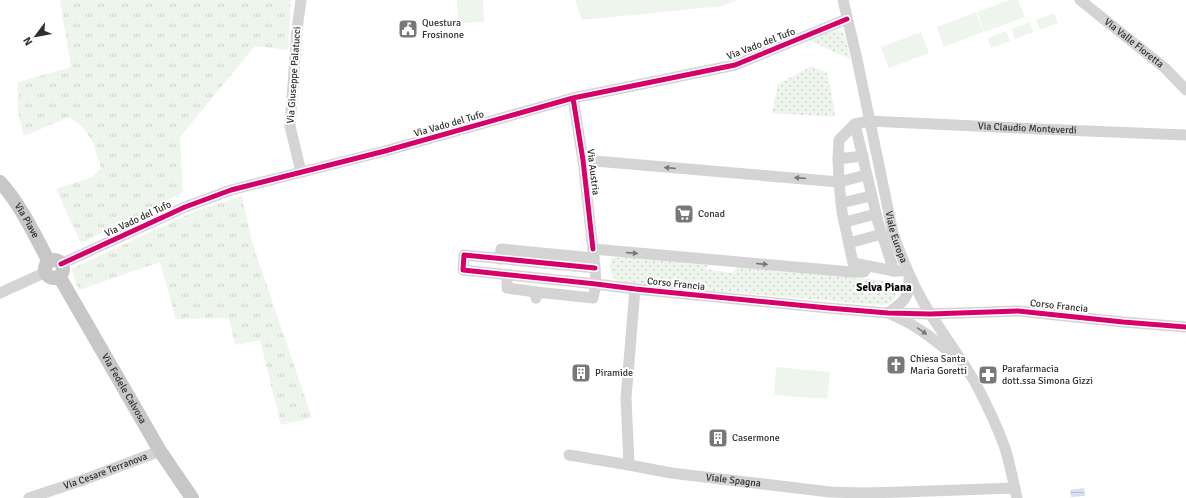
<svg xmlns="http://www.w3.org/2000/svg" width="1186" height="498" viewBox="0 0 1186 498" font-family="Signika,sans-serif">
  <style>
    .grass { fill: url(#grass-tufts) }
    .park { fill: url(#park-dots) }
    .garden { fill: #eef5ec }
    .water { fill: url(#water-rules) }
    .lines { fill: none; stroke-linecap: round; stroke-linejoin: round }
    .minor { stroke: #d4d4d4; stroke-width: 11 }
    .major { stroke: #c7c7c7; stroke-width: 14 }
    .cycleway-casing { stroke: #fff; stroke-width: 8 }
    .cycleway { stroke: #d6006c; stroke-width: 5 }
    .oneway { fill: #797979 }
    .labels { text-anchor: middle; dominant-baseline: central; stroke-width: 4; stroke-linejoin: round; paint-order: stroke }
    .poi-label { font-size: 10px; fill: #2f2f2f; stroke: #fff; text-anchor: start }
    .street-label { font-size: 10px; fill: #2f2f2f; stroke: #fff }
    .neighbourhood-label { font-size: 11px; font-weight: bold; fill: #000; stroke: #fff }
  </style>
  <defs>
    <pattern id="grass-tufts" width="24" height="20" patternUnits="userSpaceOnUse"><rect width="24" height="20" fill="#eef5ec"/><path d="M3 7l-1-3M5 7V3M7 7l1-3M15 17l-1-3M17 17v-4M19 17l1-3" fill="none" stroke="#ccd2cb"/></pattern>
    <pattern id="park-dots" width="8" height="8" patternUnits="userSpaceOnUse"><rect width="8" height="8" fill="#eef5ec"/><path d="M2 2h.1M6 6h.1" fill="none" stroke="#ccd2cb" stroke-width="1.8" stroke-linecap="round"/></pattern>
    <pattern id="water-rules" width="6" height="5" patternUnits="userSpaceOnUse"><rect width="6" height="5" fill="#d9e0f2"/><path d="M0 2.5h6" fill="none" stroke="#bbc0d0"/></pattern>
  </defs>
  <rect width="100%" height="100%" fill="#fff"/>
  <!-- grass -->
  <path class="grass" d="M 60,0 L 291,0 L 288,50 L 255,46 L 180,137 L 183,192 L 144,213 L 81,243 L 56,189 L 92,177 L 101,168 L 93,142 L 81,125 L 69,117 L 24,136 L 18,113 L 18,82 L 71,67 Z
    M 242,196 L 252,242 L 312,418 L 281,425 L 260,340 L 235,345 L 229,318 L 176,319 L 160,262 L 79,290 L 71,269 L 198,210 Z"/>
  <!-- park -->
  <path class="park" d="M 836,30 L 842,32 L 846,39 L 850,59 L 809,40 Z
    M 812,66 L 827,73 L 835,112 L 834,117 L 772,113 L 778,84 Z
    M 642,256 L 709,262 L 706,269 L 733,273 L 737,266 L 888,281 C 896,285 900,297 891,302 C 889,304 885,304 882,305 L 620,283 C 609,276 610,270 611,258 Z"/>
  <!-- garden -->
  <path class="garden" d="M 457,0 L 483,0 L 484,22 L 458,23 Z
    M 575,0 L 737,0 L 723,6 L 582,20 Z
    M 1009,0 L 1018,0 L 1025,17 L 984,32 L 977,12 Z
    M 976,12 L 983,32 L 944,47 L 937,27 Z
    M 1054,13 L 1058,23 L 1040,30 L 1036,20 Z
    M 1030,22 L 1033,32 L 1015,39 L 1011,29 Z
    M 1006,31 L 1010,41 L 991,48 L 988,38 Z
    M 921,32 L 929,53 L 889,68 L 881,47 Z
    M 776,367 L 830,372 L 827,399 L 774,395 Z"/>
  <!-- water -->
  <path class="water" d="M 1084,488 L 1085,496 L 1071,497 L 1070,490 Z"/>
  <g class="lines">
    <!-- minor -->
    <g class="minor">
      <path d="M 301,0 L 297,29 L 290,126 L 301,172"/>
      <path id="s1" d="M 843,0 L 857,59 L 893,233 C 903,262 915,290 931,315 C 946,338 962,360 976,384 C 987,405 997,426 1005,448 C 1010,464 1013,481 1017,498"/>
      <path id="s2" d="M 1080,0 L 1165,68 L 1186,90"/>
      <path d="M 863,156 L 838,159 L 839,182 L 842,212 L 853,263 L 894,271 L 901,271"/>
      <path d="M 838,159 L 839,140 L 855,124"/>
      <path d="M 583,160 L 839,182 L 866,175"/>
      <path d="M 841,203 L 871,196"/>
      <path d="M 845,222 L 876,214"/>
      <path d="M 849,243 L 882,234"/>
      <path d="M 593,249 L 852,272 L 864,272 L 868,266"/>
      <path d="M 500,259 L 501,249 L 594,258"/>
      <path d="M 61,264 L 185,207 L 231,190 L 385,151 L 573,98 L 735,65 L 847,19"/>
      <path d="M 595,268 L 464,255 L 463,270 L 596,284 L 635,289 L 828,308 L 888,313 L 930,314 L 1018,311 L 1123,322 L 1186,327"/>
      <path id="s3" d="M 894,271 L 878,222 L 855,124 L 869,121 L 1039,129 L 1186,135"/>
      <path d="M 507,275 L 507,288 L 536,292"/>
      <path id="s4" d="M 635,289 L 626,398 L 629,465 L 671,473 L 830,492 L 863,493 L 902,492 L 1015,488"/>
      <path d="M 0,293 L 46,272"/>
      <path d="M 536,298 L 536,292 L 593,298 L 596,284 L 595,268 L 583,160 L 573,98"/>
      <path d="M 888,313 C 904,302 910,297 909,277"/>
      <path d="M 892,315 C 915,324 935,340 954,356"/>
      <path d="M 569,455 L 629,465"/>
      <path id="s5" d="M 29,498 L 83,480 L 160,451"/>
    </g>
    <!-- major -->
    <g class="major">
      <path id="s6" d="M 0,182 C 19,202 36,237 49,262"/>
      <circle cx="54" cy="269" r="9"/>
      <path id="s7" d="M 59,276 L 160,451 L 192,498"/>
    </g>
    <defs>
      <path id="cycleway" d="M 573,98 L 583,160 L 593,249
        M 61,264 L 185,207 L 231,190 L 385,151 L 573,98 L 735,65 L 847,19
        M 595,268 L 464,255 L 463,270 L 596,284 L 635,289 L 828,308 L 888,313 L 930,314 L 1018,311 L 1123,322 L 1186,327"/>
    </defs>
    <!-- cycleway casing -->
    <use href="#cycleway" class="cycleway-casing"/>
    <!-- cycleway -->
    <use href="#cycleway" class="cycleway"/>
  </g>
  <!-- one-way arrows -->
  <defs><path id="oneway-solid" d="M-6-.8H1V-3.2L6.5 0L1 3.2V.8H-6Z"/></defs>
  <g class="oneway">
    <use href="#oneway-solid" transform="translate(670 168) rotate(-175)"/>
    <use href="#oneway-solid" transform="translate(800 178) rotate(-175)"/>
    <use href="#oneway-solid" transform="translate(632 253) rotate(5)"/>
    <use href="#oneway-solid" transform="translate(762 264) rotate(5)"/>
    <use href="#oneway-solid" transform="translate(922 331) rotate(34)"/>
  </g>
  <!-- icons -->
  <defs>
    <symbol id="civic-square" viewBox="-11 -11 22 22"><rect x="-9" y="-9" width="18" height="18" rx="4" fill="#787878" stroke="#fff"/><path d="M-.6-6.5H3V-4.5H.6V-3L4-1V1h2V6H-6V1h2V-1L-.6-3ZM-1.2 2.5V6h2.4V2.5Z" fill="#fff"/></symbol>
    <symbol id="supermarket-square" viewBox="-11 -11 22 22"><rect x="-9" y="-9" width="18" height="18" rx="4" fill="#787878" stroke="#fff"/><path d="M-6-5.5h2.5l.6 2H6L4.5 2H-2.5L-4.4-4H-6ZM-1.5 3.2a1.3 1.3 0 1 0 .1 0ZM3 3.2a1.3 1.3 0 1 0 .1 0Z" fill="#fff"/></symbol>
    <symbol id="church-square" viewBox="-11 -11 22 22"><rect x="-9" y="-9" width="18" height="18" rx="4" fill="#787878" stroke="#fff"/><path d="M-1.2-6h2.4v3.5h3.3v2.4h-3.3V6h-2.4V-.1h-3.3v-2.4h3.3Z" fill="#fff"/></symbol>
    <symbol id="building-square" viewBox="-11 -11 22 22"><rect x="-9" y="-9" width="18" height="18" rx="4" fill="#787878" stroke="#fff"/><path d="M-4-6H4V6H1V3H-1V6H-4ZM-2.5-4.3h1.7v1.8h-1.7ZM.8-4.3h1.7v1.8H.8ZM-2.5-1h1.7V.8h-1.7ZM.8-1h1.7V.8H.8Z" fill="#fff"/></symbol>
    <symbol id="pharmacy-square" viewBox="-11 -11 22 22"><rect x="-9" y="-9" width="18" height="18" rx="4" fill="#787878" stroke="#fff"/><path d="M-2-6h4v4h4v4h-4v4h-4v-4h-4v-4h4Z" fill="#fff"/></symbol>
  </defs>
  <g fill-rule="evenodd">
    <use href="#civic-square" x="397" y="18" width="22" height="22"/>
    <use href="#supermarket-square" x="673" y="203" width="22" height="22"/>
    <use href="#church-square" x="885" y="354" width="22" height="22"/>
    <use href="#building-square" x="570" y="362" width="22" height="22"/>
    <use href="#pharmacy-square" x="977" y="364" width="22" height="22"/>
    <use href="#building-square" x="707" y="427" width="22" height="22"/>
  </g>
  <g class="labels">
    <!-- poi labels -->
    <g class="poi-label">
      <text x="422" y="23">Questura<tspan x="422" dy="12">Frosinone</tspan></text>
      <text x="698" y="214">Conad</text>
      <text x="910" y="359">Chiesa Santa<tspan x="910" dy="12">Maria Goretti</tspan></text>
      <text x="1002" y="369">Parafarmacia<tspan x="1002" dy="12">dott.ssa Simona Gizzi</tspan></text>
      <text x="595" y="373">Piramide</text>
      <text x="732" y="438">Casermone</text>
    </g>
    <!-- street labels -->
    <g class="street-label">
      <text stroke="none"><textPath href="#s2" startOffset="69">Via Valle Fioretta</textPath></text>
      <text transform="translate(761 44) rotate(-21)">Via Vado del Tufo</text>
      <text transform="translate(294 75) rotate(-86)">Via Giuseppe Palatucci</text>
      <text transform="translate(449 124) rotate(-16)">Via Vado del Tufo</text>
      <text stroke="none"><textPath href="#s3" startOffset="325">Via Claudio Monteverdi</textPath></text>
      <text transform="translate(593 172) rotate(83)">Via Austria</text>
      <text transform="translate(138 219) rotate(-25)">Via Vado del Tufo</text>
      <text stroke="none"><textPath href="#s6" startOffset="47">Via Piave</textPath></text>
      <text stroke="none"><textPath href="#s1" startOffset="243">Viale Europa</textPath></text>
      <text transform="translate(676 284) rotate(6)">Corso Francia</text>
      <text transform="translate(1059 306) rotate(6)">Corso Francia</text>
      <text stroke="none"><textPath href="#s7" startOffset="130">Via Fedele Calvosa</textPath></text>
      <text stroke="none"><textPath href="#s5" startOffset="81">Via Cesare Terranova</textPath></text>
      <text stroke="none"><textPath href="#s4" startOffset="282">Viale Spagna</textPath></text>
    </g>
    <!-- neighbourhood labels -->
    <g class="neighbourhood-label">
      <text x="884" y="287">Selva Piana</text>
    </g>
  </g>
  <!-- north arrow -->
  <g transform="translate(36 36) rotate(238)" stroke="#ffffff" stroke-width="3" paint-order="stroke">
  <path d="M0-3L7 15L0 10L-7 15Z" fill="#2f2f2f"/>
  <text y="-6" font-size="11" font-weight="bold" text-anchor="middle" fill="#2f2f2f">N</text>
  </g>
</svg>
